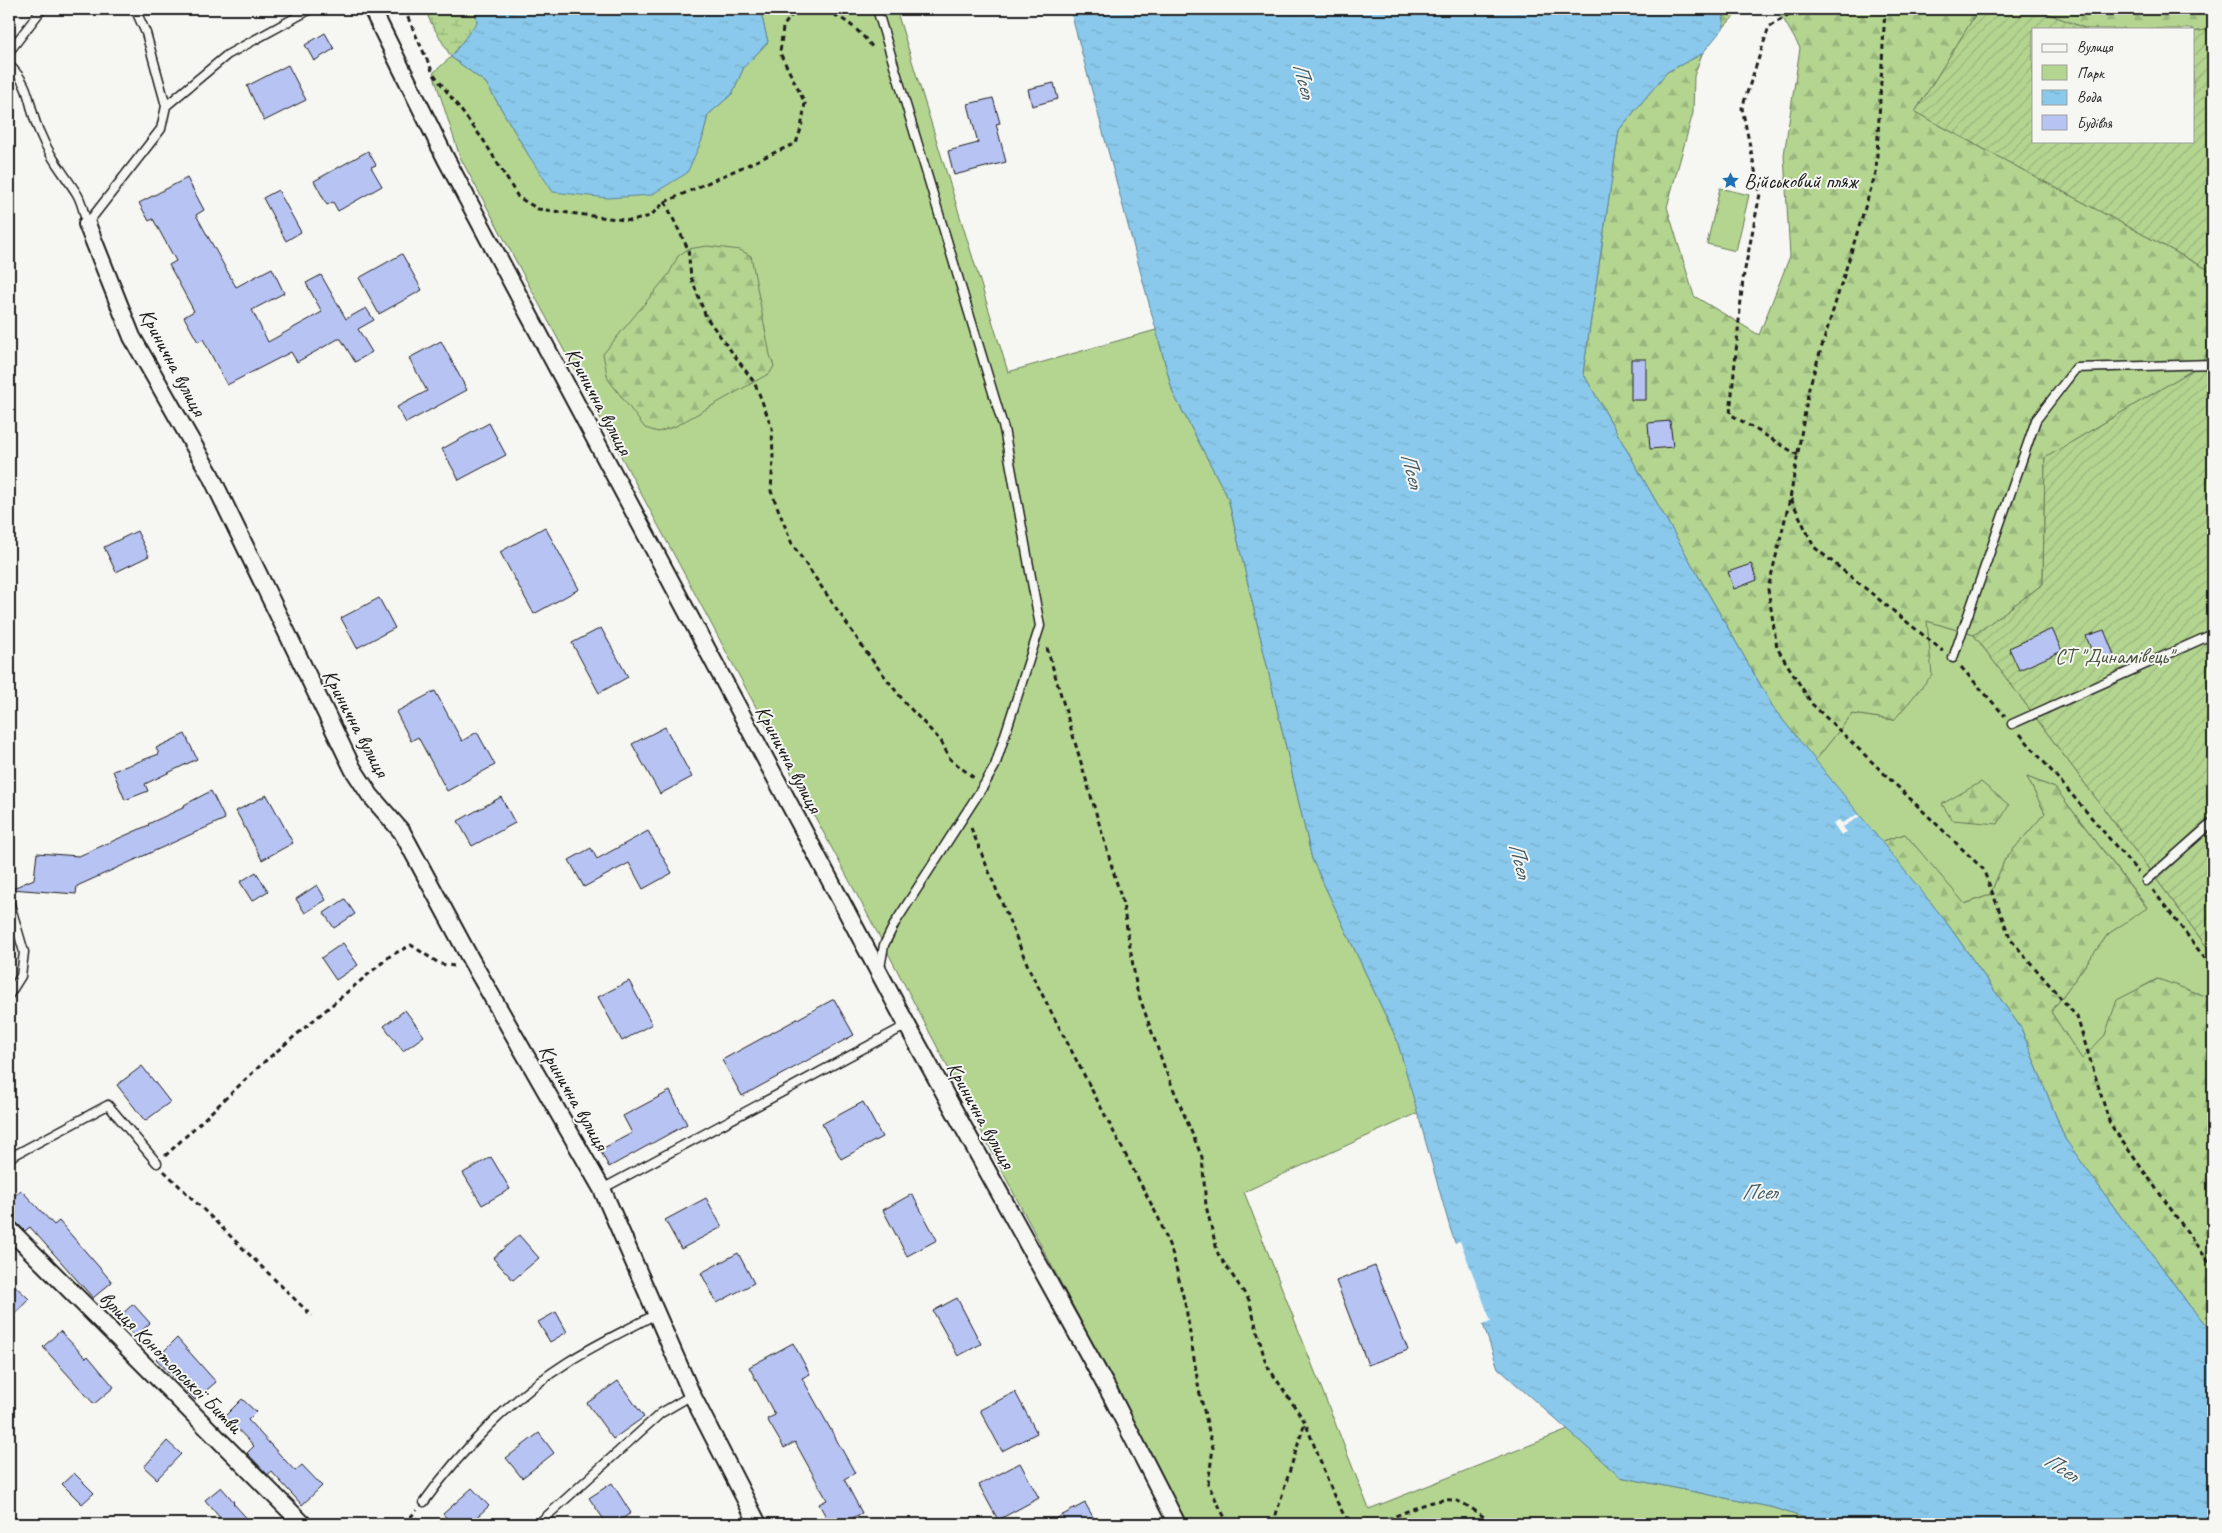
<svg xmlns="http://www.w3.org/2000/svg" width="2222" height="1533" viewBox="0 0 2222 1533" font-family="Caveat,sans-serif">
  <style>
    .green { fill: #b3d590; stroke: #687856 }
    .forest { fill: url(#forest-firs); stroke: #687856 }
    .wetland { fill: url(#wetland-marsh); stroke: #687856 }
    .garden { fill: url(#garden-furrows); stroke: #687856 }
    .water { fill: url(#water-ripples); stroke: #5e8498 }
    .pier { fill: #f6f6f2 }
    .building { fill: #b7c3f3; stroke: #1c1c1c }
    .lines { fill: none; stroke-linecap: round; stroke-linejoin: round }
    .service-casing { stroke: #1c1c1c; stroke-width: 11 }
    .minor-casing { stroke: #1c1c1c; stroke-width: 20 }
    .path { stroke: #1c1c1c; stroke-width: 3; stroke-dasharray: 5 4; stroke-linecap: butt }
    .service { stroke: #f6f6f2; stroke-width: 8 }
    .minor { stroke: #f6f6f2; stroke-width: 16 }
    .labels { text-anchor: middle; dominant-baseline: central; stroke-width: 4; stroke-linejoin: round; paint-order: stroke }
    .poi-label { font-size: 21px; fill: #1c1c1c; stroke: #f6f6f2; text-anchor: start }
    .street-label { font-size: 21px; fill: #1c1c1c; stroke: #f6f6f2 }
    .park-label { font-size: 21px; fill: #49543f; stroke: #f6f6f2 }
    .water-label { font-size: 22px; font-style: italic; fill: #425964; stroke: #f6f6f2 }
  </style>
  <defs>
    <pattern id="forest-firs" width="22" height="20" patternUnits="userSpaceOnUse" patternTransform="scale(1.25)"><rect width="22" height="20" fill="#b3d590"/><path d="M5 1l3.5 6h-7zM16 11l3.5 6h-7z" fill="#99b67c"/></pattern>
    <pattern id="wetland-marsh" width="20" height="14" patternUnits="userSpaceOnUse" patternTransform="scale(1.25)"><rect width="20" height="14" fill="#b3d590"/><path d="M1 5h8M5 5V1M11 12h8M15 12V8" fill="none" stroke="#99b67c"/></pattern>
    <pattern id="garden-furrows" width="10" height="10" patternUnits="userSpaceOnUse" patternTransform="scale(1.25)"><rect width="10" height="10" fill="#b3d590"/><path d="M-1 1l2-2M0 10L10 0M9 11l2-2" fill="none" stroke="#99b67c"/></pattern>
    <pattern id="water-ripples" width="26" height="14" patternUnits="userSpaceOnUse" patternTransform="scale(1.25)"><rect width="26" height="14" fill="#8ac9eb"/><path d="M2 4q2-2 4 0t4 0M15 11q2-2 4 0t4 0" fill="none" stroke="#76acc9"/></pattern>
  </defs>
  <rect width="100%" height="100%" fill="#f6f6f2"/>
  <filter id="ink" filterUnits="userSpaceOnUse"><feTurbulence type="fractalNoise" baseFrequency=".02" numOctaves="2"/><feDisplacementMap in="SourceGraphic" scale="10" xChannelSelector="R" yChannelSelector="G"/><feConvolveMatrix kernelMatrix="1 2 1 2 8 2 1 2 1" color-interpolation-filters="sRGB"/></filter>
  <g filter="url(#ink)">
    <!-- green -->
    <path class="green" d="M 760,9 L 896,9 L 1008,372 L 1156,330 L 1173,393 L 1228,498 L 1312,859 L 1397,1040 L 1418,1113 L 1244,1192 L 1369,1509 L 1568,1430 L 1620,1477 L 1775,1508 L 1822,1524 L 1187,1524 L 877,932 L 460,157 L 433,73 L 451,57 L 486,83 L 529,156 L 702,140 L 708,115 L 732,94 L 744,67 L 768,42 Z
      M 1720,188 L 1749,195 L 1736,251 L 1707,244 Z
      M 1927,621 L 1974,635 L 2213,955 L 2213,1001 L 2211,998 L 2157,979 L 2118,1000 L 2105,1035 L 2082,1060 L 2051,1012 L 2108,934 L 2147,907 L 2055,788 L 2027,777 L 2045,813 L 2005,859 L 1990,895 L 1964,904 L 1905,834 L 1880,842 L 1815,761 L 1852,714 L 1894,720 Z"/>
    <!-- forest -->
    <path class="forest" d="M 1723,9 L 1741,9 L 1724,27 Z
      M 1774,9 L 1979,9 L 1915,112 L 2213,272 L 2213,349 L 2191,371 L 2045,458 L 2043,584 L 1974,635 L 1927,621 L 1932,675 L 1894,720 L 1852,714 L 1815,761 L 1774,709 L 1583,373 L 1619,130 L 1667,72 L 1702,54 L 1694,76 L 1693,113 L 1667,207 L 1694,296 L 1759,335 L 1790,256 L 1784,155 L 1800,48 L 1784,20 Z
      M 2036,9 L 2213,9 L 2213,29 L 2193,32 L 2193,29 L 2087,29 Z
      M 707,246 L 740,250 L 751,256 L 770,355 L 774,366 L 770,373 L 676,426 L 658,432 L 645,428 L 608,379 L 603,354 L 669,274 L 678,256 L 688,249 Z
      M 2027,777 L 2055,788 L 2147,908 L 2108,934 L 2051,1012 L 2082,1059 L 2105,1035 L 2117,1000 L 2158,979 L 2211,998 L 2213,1001 L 2213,1333 L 2189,1305 L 2156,1259 L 2129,1228 L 2065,1139 L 2021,1028 L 1944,919 L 1880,842 L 1905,834 L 1965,904 L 1990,895 L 2005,859 L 2045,813 Z
      M 1981,782 L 2009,805 L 1998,824 L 1952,820 L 1942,804 Z"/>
    <!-- wetland -->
    <path class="wetland" d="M 425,9 L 475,9 L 477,22 L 451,57 L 430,21 Z"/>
    <!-- garden -->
    <path class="garden" d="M 1979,9 L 2036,9 L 2087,29 L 2033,29 L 2033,141 L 2193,141 L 2193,32 L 2213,29 L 2213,272 L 1915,112 Z
      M 2213,349 L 2213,955 L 1974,635 L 2043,584 L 2045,458 L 2191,371 Z"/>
    <!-- water -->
    <path class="water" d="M 475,9 L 760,9 L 768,42 L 744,67 L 732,94 L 708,115 L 702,140 L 687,173 L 651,195 L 608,198 L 553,192 L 529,156 L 486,83 L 451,57 L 477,22 Z
      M 1070,9 L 1723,9 L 1724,27 L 1702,54 L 1667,72 L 1619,130 L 1583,373 L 1774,709 L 1944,919 L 2021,1028 L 2065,1139 L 2129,1228 L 2156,1259 L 2189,1305 L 2213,1333 L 2213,1524 L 1822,1524 L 1775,1508 L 1620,1477 L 1498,1368 L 1450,1228 L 1397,1040 L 1312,859 L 1228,498 L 1173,393 Z"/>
    <!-- pier -->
    <path class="pier" d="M 1858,814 L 1859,817 L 1843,827 L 1847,832 L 1841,835 L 1833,823 L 1839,820 L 1842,823 Z
      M 1460,1241 L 1491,1321 L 1481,1325 L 1453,1244 Z"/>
    <!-- building -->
    <path class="building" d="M 325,33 L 334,49 L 314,61 L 305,45 Z
      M 288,65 L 306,100 L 264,121 L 247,86 Z
      M 1054,83 L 1058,99 L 1032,106 L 1028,89 Z
      M 993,98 L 1000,123 L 996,124 L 1006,162 L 954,175 L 948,151 L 978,143 L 968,104 Z
      M 368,151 L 376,165 L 371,167 L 382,186 L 338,211 L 333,202 L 327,205 L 314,181 Z
      M 187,178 L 204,210 L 196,215 L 236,287 L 272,268 L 284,293 L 252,310 L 268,342 L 322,312 L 306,283 L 321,275 L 346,319 L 366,308 L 374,320 L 358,329 L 372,352 L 355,362 L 341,339 L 338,339 L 297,362 L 291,352 L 227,385 L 203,339 L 198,342 L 184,317 L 194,311 L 169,265 L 176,261 L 153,219 L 149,221 L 139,203 Z
      M 278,190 L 301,232 L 286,241 L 263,198 Z
      M 402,254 L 422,290 L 379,314 L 359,278 Z
      M 441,341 L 467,390 L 406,423 L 397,407 L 427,391 L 409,358 Z
      M 1631,359 L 1646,359 L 1646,400 L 1631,400 Z
      M 1670,421 L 1673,447 L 1650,449 L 1648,423 Z
      M 489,423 L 506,455 L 459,480 L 442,449 Z
      M 545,527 L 579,589 L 534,614 L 500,552 Z
      M 137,531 L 149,556 L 116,572 L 104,547 Z
      M 1751,564 L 1757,580 L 1734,589 L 1728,572 Z
      M 379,598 L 395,628 L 357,648 L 341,618 Z
      M 601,628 L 628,677 L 599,693 L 572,643 Z
      M 2052,629 L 2062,651 L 2019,670 L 2009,648 Z
      M 2104,630 L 2114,655 L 2096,662 L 2086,636 Z
      M 435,691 L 462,741 L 477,732 L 495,765 L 447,791 L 418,737 L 411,741 L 396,712 Z
      M 665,727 L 692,777 L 660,794 L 632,744 Z
      M 185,734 L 197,759 L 145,784 L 148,791 L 125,800 L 113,771 L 159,754 L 156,748 Z
      M 211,791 L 225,819 L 77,886 L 76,894 L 11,889 L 34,879 L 37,853 L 79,856 L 149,825 L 148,824 L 185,807 L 184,805 Z
      M 267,795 L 293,843 L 262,860 L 236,811 Z
      M 501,797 L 515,823 L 472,846 L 458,821 Z
      M 648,831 L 672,873 L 643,889 L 629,863 L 584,887 L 569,860 L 591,848 L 597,859 Z
      M 256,872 L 268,891 L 252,901 L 240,882 Z
      M 317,885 L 326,900 L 305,913 L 296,899 Z
      M 345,899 L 355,914 L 334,928 L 324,913 Z
      M 343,943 L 358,965 L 336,980 L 321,958 Z
      M 629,981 L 652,1024 L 622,1041 L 598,997 Z
      M 834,999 L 854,1035 L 742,1096 L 722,1060 Z
      M 405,1010 L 424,1036 L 403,1051 L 384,1026 Z
      M 142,1066 L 170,1102 L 145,1121 L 117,1085 Z
      M 670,1091 L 687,1124 L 609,1167 L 600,1150 L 632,1133 L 623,1116 Z
      M 863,1102 L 882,1137 L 841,1159 L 822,1124 Z
      M 491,1157 L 510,1189 L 482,1205 L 463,1173 Z
      M 21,1190 L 54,1225 L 59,1221 L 112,1282 L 93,1298 L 30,1227 L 25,1231 L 16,1222 L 9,1219 L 9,1201 Z
      M 912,1194 L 937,1240 L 907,1256 L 883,1210 Z
      M 706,1198 L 722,1227 L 681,1249 L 665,1220 Z
      M 519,1235 L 539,1258 L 513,1280 L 493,1258 Z
      M 738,1253 L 754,1283 L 717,1303 L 701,1273 Z
      M 1375,1266 L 1408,1350 L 1368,1365 L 1336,1281 Z
      M 9,1280 L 29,1299 L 9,1320 Z
      M 957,1298 L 981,1344 L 958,1356 L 933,1311 Z
      M 133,1304 L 150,1323 L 135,1337 L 118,1318 Z
      M 556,1312 L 567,1332 L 550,1342 L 538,1322 Z
      M 60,1331 L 86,1358 L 88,1356 L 114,1387 L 94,1404 L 43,1347 Z
      M 177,1338 L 216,1382 L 195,1400 L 156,1359 Z
      M 793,1343 L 810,1374 L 802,1378 L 855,1473 L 844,1479 L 862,1513 L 841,1524 L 830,1524 L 819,1504 L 827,1500 L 795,1442 L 784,1448 L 767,1419 L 775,1415 L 749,1367 Z
      M 618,1381 L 644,1417 L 613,1439 L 587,1403 Z
      M 1015,1392 L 1037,1433 L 1002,1451 L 980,1410 Z
      M 242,1399 L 256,1412 L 248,1420 L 295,1471 L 302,1465 L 322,1486 L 302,1505 L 271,1471 L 268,1475 L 247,1453 L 254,1446 L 225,1416 Z
      M 539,1433 L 554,1453 L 522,1478 L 506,1458 Z
      M 167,1441 L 181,1454 L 157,1479 L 144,1467 Z
      M 1020,1463 L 1039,1498 L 998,1520 L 979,1485 Z
      M 74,1473 L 94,1493 L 82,1504 L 62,1484 Z
      M 612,1483 L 631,1513 L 614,1524 L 607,1524 L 589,1498 Z
      M 221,1487 L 234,1502 L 233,1503 L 252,1524 L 225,1524 L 205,1500 Z
      M 472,1488 L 489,1506 L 469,1524 L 452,1524 L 443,1514 Z
      M 1085,1503 L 1097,1524 L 1046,1524 Z"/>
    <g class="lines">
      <defs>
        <path id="service" d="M 135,9 L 146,33 L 166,106
          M 877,9 L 1004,429 L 1040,626 L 995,766 L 984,785 L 895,923 L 884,945 L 880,968
          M 9,52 L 42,9
          M 9,65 C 33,88 27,104 39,131 C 49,156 63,172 77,194 C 82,202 84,214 87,224
          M 87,224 L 161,129 L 166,106 L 227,55 L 311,9
          M 1953,658 L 2036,420 L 2076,368 L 2213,364
          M 2012,724 L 2213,634
          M 2146,881 L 2213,822
          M 9,901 L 24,952 L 21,976 L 9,995
          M 9,1158 L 108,1105 L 157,1163
          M 602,1189 L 907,1025
          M 424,1502 C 461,1450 514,1396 568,1362 C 596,1344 627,1330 656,1314
          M 538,1524 L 661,1413 L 692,1395"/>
        <path id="minor" d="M 372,9 L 446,159 L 907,1025 L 1112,1397 L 1177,1524
          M 87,224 L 132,337 L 210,474 L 353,769 L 370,795 L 402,832 L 471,960 L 602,1189 L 692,1395 L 758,1524
          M 9,1229 L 303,1524"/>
      </defs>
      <!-- service casing -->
      <use href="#service" class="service-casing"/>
      <!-- minor casing -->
      <use href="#minor" class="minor-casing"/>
      <!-- path -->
      <path class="path" d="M 404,9 L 433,73 L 484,141 L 518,197 L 538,209 L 632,221 L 650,216 L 665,202 L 688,249 L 691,277 L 706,317 L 754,382 L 760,396 L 772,428 L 773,459 L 771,491 L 792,544 L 869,656 L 906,704 L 941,741 L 950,759 L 974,778
        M 817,9 C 844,16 857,28 874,49
        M 1797,9 L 1769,27 L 1742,108 L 1760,194 L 1743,279 L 1730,414 L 1798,455
        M 1885,9 L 1876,172 L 1809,388 L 1790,499 L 1768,589 L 1777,648 L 1812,704 L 1983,869 L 2011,940 L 2077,1017 L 2110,1124 L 2213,1268
        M 665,202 L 796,143 L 801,129 L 805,103 L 780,53 L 783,27 L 795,10 L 801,9
        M 1791,499 L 1814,547 L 1943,651
        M 1047,648 L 1123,904 L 1137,990 L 1165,1069 L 1202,1157 L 1206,1206 L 1218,1254 L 1249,1300 L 1266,1364 L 1305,1422 L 1334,1496 L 1345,1517 L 1363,1524
        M 1961,667 L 2005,716
        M 2020,734 L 2138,872
        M 971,828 L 1030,971 L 1159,1219 L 1173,1255 L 1186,1308 L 1199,1390 L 1213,1448 L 1208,1484 L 1228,1524
        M 2153,890 L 2213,969
        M 165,1156 L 264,1062 L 390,956 L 411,945 L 440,964 L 454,966
        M 164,1171 L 312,1316
        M 404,1524 L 417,1510
        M 1273,1524 L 1305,1422
        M 1370,1524 C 1395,1520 1428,1497 1453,1500 C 1464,1502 1475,1511 1484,1517"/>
      <!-- service -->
      <use href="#service" class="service"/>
      <!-- minor -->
      <use href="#minor" class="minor"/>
    </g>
  </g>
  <!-- icons -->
  <defs>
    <symbol id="sight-bare" viewBox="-9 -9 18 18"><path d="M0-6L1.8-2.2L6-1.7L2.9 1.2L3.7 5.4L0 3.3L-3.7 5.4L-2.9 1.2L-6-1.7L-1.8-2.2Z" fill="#1f6fb2" stroke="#f6f6f2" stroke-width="2.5" paint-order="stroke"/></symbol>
  </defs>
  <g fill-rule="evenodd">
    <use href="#sight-bare" x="1718" y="168" width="25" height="25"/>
  </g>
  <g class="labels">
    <!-- poi labels -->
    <g class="poi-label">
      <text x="1744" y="181">Військовий пляж</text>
    </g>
    <!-- street labels -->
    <g class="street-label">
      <text transform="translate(173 362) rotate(62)">Кринична вулиця</text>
      <text transform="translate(599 401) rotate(62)">Кринична вулиця</text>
      <text transform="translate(356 723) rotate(62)">Кринична вулиця</text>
      <text transform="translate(789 759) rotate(62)">Кринична вулиця</text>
      <text transform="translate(574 1097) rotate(60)">Кринична вулиця</text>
      <text transform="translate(981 1115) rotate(61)">Кринична вулиця</text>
      <text transform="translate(171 1362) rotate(45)">вулиця Конотопської Битви</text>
    </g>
    <!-- park labels -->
    <g class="park-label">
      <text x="2114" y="656">СТ "Динамівець"</text>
    </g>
    <!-- water labels -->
    <g class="water-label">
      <text transform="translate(1304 80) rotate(75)">Псел</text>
      <text transform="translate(1412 470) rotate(75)">Псел</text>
      <text transform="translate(1520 860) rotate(75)">Псел</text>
      <text x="1759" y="1192">Псел</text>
      <text transform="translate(2061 1467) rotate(32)">Псел</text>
    </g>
  </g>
  <!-- margin -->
  <rect width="2222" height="1533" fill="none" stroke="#f6f6f2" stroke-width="30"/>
  <rect x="15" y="15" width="2192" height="1503" fill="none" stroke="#1c1c1c" stroke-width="2" filter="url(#ink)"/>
  <!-- legend -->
  <rect x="2032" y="28" width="162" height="115" fill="#f6f6f2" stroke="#9f9f9c"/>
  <rect x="2042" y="44" width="25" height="8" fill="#f6f6f2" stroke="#9f9f9c"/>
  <text x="2077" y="52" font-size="15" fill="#1c1c1c">Вулиця</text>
  <rect x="2042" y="65" width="25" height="15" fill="#b3d590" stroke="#9f9f9c"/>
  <text x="2077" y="78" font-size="15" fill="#1c1c1c">Парк</text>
  <rect x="2042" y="90" width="25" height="15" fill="url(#water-ripples)" stroke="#9f9f9c"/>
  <text x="2077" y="102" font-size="15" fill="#1c1c1c">Вода</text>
  <rect x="2042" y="115" width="25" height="15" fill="#b7c3f3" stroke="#9f9f9c"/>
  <text x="2077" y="128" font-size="15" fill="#1c1c1c">Будівля</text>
</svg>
